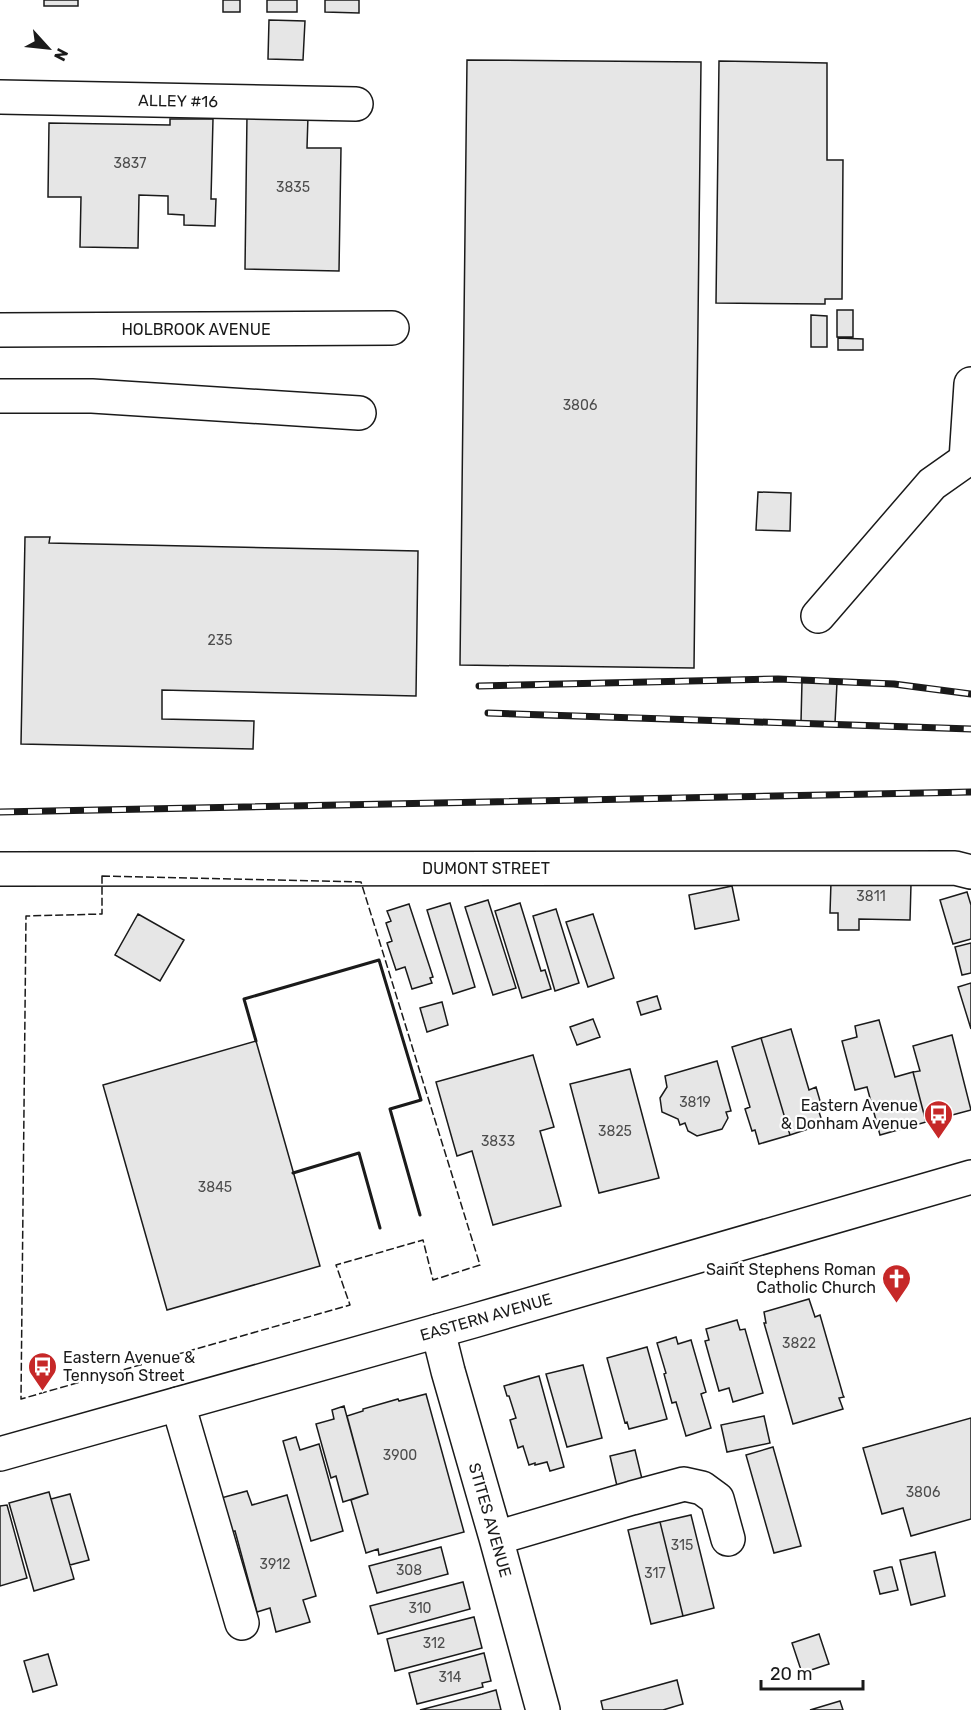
<svg xmlns="http://www.w3.org/2000/svg" width="971" height="1710" viewBox="0 0 971 1710" font-family="Rubik,sans-serif">
  <style>
    .building { fill: #e6e6e6; stroke: #1a1a1a; stroke-width: 1.5 }
    .lines { fill: none; stroke-linecap: round; stroke-linejoin: round }
    .minor-casing { stroke: #1a1a1a; stroke-width: 36 }
    .major-casing { stroke: #1a1a1a; stroke-width: 36 }
    .minor { stroke: #fff; stroke-width: 33 }
    .major { stroke: #fff; stroke-width: 33 }
    .rail-casing { stroke: #1a1a1a; stroke-width: 7 }
    .rail { stroke: #fff; stroke-width: 4.5; stroke-dasharray: 14; stroke-linecap: butt }
    .fence { stroke: #1a1a1a; stroke-width: 1.5; stroke-dasharray: 8 3; stroke-linecap: butt }
    .wall { stroke: #1a1a1a; stroke-width: 3 }
    .labels { text-anchor: middle; dominant-baseline: central; stroke-width: 4.5; stroke-linejoin: round; paint-order: stroke }
    .number-label { font-size: 14px; fill: #4d4d4d }
    .street-label { font-size: 16px; fill: #1a1a1a; stroke: #fff }
    .poi-label { font-size: 16px; fill: #1a1a1a; stroke: #fff; text-anchor: end }
  </style>
  <rect width="100%" height="100%" fill="#fff"/>
  <!-- building -->
  <path class="building" d="M 44,0 L 78,0 L 78,6 L 44,6 Z
    M 223,0 L 240,0 L 240,12 L 223,12 Z
    M 267,0 L 297,0 L 297,12 L 267,12 Z
    M 325,0 L 359,0 L 359,13 L 325,12 Z
    M 269,20 L 305,21 L 303,60 L 268,59 Z
    M 467,60 L 701,62 L 694,668 L 460,665 Z
    M 719,61 L 827,63 L 827,160 L 843,160 L 842,299 L 825,299 L 825,304 L 716,303 Z
    M 247,115 L 308,116 L 307,148 L 341,148 L 339,271 L 245,269 Z
    M 170,119 L 213,119 L 211,199 L 216,199 L 215,226 L 184,225 L 184,215 L 168,214 L 168,196 L 139,195 L 138,248 L 80,247 L 81,197 L 48,197 L 49,123 L 170,125 Z
    M 837,310 L 853,310 L 853,337 L 837,337 Z
    M 811,315 L 827,316 L 827,347 L 811,347 Z
    M 838,338 L 863,339 L 863,350 L 838,350 Z
    M 758,492 L 791,493 L 790,531 L 756,530 Z
    M 25,537 L 50,537 L 49,543 L 418,551 L 416,696 L 162,690 L 162,719 L 254,721 L 253,749 L 21,744 Z
    M 802,681 L 837,683 L 835,723 L 801,722 Z
    M 831,882 L 911,884 L 910,920 L 859,919 L 859,930 L 838,930 L 838,913 L 830,913 Z
    M 732,886 L 739,920 L 695,929 L 689,895 Z
    M 967,892 L 971,905 L 971,939 L 953,944 L 940,900 Z
    M 488,900 L 516,988 L 493,995 L 465,907 Z
    M 450,903 L 475,987 L 453,994 L 427,910 Z
    M 520,903 L 541,971 L 545,970 L 551,989 L 522,998 L 495,911 Z
    M 409,904 L 433,977 L 430,978 L 432,983 L 412,989 L 405,967 L 396,970 L 387,943 L 392,941 L 386,923 L 391,921 L 387,911 Z
    M 556,909 L 579,983 L 555,991 L 533,916 Z
    M 138,914 L 184,940 L 160,981 L 115,955 Z
    M 593,914 L 614,978 L 588,987 L 566,922 Z
    M 971,943 L 971,973 L 962,975 L 955,947 Z
    M 971,983 L 971,1029 L 958,987 Z
    M 657,996 L 661,1009 L 641,1015 L 637,1002 Z
    M 442,1002 L 448,1025 L 427,1032 L 420,1008 Z
    M 593,1019 L 600,1037 L 577,1045 L 570,1027 Z
    M 879,1020 L 895,1077 L 913,1072 L 926,1122 L 880,1135 L 867,1087 L 855,1090 L 842,1041 L 857,1037 L 855,1026 Z
    M 791,1029 L 809,1090 L 816,1087 L 823,1111 L 819,1112 L 823,1124 L 790,1135 L 761,1038 Z
    M 952,1035 L 971,1110 L 926,1122 L 913,1072 L 920,1071 L 913,1046 Z
    M 761,1038 L 790,1135 L 759,1144 L 755,1130 L 752,1131 L 745,1109 L 750,1107 L 732,1047 Z
    M 256,1041 L 320,1266 L 167,1310 L 103,1085 Z
    M 533,1055 L 554,1127 L 540,1131 L 561,1206 L 493,1225 L 472,1151 L 457,1156 L 436,1082 Z
    M 717,1061 L 731,1111 L 726,1112 L 728,1118 L 722,1129 L 697,1136 L 688,1131 L 685,1123 L 680,1125 L 678,1119 L 662,1112 L 660,1098 L 667,1087 L 665,1076 Z
    M 630,1069 L 659,1178 L 599,1193 L 570,1084 Z
    M 809,1299 L 815,1317 L 820,1315 L 843,1395 L 844,1397 L 839,1398 L 843,1409 L 793,1424 L 764,1323 L 766,1323 L 764,1312 Z
    M 737,1320 L 740,1330 L 745,1329 L 763,1393 L 733,1402 L 729,1388 L 719,1391 L 705,1341 L 709,1340 L 706,1329 Z
    M 676,1337 L 678,1344 L 691,1340 L 706,1392 L 701,1394 L 711,1428 L 686,1436 L 676,1402 L 672,1403 L 664,1374 L 666,1373 L 657,1343 Z
    M 647,1347 L 667,1419 L 629,1429 L 627,1422 L 625,1423 L 607,1358 Z
    M 583,1365 L 602,1438 L 567,1447 L 546,1374 Z
    M 539,1376 L 564,1467 L 550,1471 L 547,1462 L 535,1465 L 535,1463 L 529,1465 L 523,1446 L 518,1448 L 510,1420 L 516,1418 L 509,1396 L 507,1396 L 504,1386 Z
    M 426,1394 L 464,1532 L 379,1555 L 378,1549 L 366,1553 L 351,1500 L 368,1494 L 347,1416 L 363,1411 L 363,1409 L 398,1399 L 399,1401 Z
    M 344,1406 L 368,1494 L 343,1502 L 336,1476 L 331,1478 L 316,1424 L 334,1419 L 332,1410 Z
    M 764,1416 L 770,1443 L 727,1452 L 721,1425 Z
    M 971,1418 L 971,1519 L 911,1536 L 903,1508 L 882,1514 L 863,1448 Z
    M 296,1437 L 300,1450 L 319,1444 L 343,1531 L 311,1541 L 283,1441 Z
    M 773,1447 L 801,1546 L 774,1553 L 746,1455 Z
    M 635,1450 L 642,1479 L 617,1486 L 610,1456 Z
    M 247,1491 L 252,1505 L 287,1495 L 316,1596 L 303,1600 L 310,1622 L 276,1632 L 270,1608 L 257,1612 L 235,1531 L 231,1532 L 221,1498 Z
    M 49,1492 L 74,1579 L 34,1591 L 9,1503 Z
    M 70,1494 L 89,1560 L 70,1565 L 51,1499 Z
    M 7,1505 L 27,1578 L 0,1586 L 0,1506 Z
    M 691,1515 L 714,1608 L 683,1616 L 660,1522 Z
    M 660,1522 L 683,1616 L 651,1624 L 628,1530 Z
    M 441,1547 L 448,1574 L 377,1593 L 369,1566 Z
    M 935,1552 L 945,1596 L 911,1605 L 900,1560 Z
    M 890,1567 L 892,1567 L 898,1590 L 880,1594 L 874,1571 Z
    M 463,1582 L 470,1609 L 378,1634 L 370,1606 Z
    M 474,1617 L 482,1648 L 395,1671 L 387,1639 Z
    M 819,1634 L 829,1664 L 802,1673 L 792,1643 Z
    M 484,1653 L 491,1681 L 482,1683 L 483,1687 L 417,1704 L 409,1673 Z
    M 48,1654 L 57,1685 L 33,1692 L 24,1661 Z
    M 677,1680 L 683,1704 L 663,1710 L 603,1710 L 601,1701 Z
    M 496,1690 L 501,1710 L 420,1710 L 482,1694 Z
    M 840,1701 L 843,1710 L 810,1710 Z"/>
  <g class="lines">
    <defs>
      <path id="minor" d="M 0,97 L 356,104
        M 0,330 L 392,328
        M 0,396 L 92,396 L 359,413
        M 818,616 L 932,484 L 966,460 L 971,384
        M 0,869 L 955,868 L 971,872
        M 438,1331 L 448,1371 L 496,1538 L 543,1710
        M 178,1404 L 242,1623
        M 496,1538 L 632,1498 L 684,1484 L 702,1488 L 717,1499 L 728,1539"/>
      <path id="major" d="M 0,1454 L 473,1321 L 971,1177"/>
    </defs>
    <!-- minor casing -->
    <use href="#minor" class="minor-casing"/>
    <!-- major casing -->
    <use href="#major" class="major-casing"/>
    <!-- minor -->
    <use href="#minor" class="minor"/>
    <!-- major -->
    <use href="#major" class="major"/>
    <defs>
      <path id="rail" d="M 479,686 L 778,679 L 894,684 L 971,694
        M 488,713 L 971,729
        M 0,812 L 971,792"/>
    </defs>
    <!-- rail casing -->
    <use href="#rail" class="rail-casing"/>
    <!-- rail -->
    <use href="#rail" class="rail"/>
    <!-- fence -->
    <path class="fence" d="M 102,876 L 361,882 L 480,1265 L 433,1280 L 423,1240 L 336,1265 L 350,1305 L 21,1399 L 26,916 L 102,914 Z"/>
    <!-- wall -->
    <path class="wall" d="M 256,1041 L 244,999 L 379,960 L 421,1100 L 390,1109 L 420,1215
      M 293,1173 L 359,1153 L 380,1228"/>
  </g>
  <!-- icons -->
  <defs>
    <symbol id="bus-pin" viewBox="-11 -11 22 30"><path d="M0 17L-7.5 6A9.5 9.5 0 1 1 7.5 6Z" fill="#c62828" stroke="#fff"/><path d="M-5-6H5V4H4V6H2V4H-2V6H-4V4H-5ZM-3.5-4V0h7V-4ZM-3.5 1.2v1.5H-2V1.2ZM2 1.2v1.5H3.5V1.2Z" fill="#fff"/></symbol>
    <symbol id="church-pin" viewBox="-11 -11 22 30"><path d="M0 17L-7.5 6A9.5 9.5 0 1 1 7.5 6Z" fill="#c62828" stroke="#fff"/><path d="M-1.2-6h2.4v3.5h3.3v2.4h-3.3V6h-2.4V-.1h-3.3v-2.4h3.3Z" fill="#fff"/></symbol>
  </defs>
  <g fill-rule="evenodd">
    <use href="#bus-pin" x="922" y="1098" width="33" height="45"/>
    <use href="#church-pin" x="880" y="1262" width="33" height="45"/>
    <use href="#bus-pin" x="26" y="1350" width="33" height="45"/>
  </g>
  <g class="labels">
    <!-- number labels -->
    <g class="number-label">
      <text x="130" y="163">3837</text>
      <text x="293" y="187">3835</text>
      <text x="580" y="405">3806</text>
      <text x="220" y="640">235</text>
      <text x="871" y="896">3811</text>
      <text x="695" y="1102">3819</text>
      <text x="615" y="1131">3825</text>
      <text x="498" y="1141">3833</text>
      <text x="215" y="1187">3845</text>
      <text x="799" y="1343">3822</text>
      <text x="400" y="1455">3900</text>
      <text x="923" y="1492">3806</text>
      <text x="682" y="1545">315</text>
      <text x="275" y="1564">3912</text>
      <text x="409" y="1570">308</text>
      <text x="655" y="1573">317</text>
      <text x="420" y="1608">310</text>
      <text x="434" y="1643">312</text>
      <text x="450" y="1677">314</text>
    </g>
    <!-- street labels -->
    <g class="street-label">
      <text transform="translate(178 101) rotate(1)">ALLEY #16</text>
      <text x="196" y="329">HOLBROOK AVENUE</text>
      <text x="486" y="868">DUMONT STREET</text>
      <text transform="translate(486 1317) rotate(-16)">EASTERN AVENUE</text>
      <text transform="translate(490 1520) rotate(74)">STITES AVENUE</text>
    </g>
    <!-- poi labels -->
    <g class="poi-label">
      <text x="918" y="1105">Eastern Avenue<tspan x="918" dy="18">&amp; Donham Avenue</tspan></text>
      <text x="876" y="1269">Saint Stephens Roman<tspan x="876" dy="18">Catholic Church</tspan></text>
      <text x="63" y="1357" text-anchor="start">Eastern Avenue &amp;<tspan x="63" dy="18">Tennyson Street</tspan></text>
    </g>
  </g>
  <!-- north arrow -->
  <g transform="translate(48 48) rotate(117)" stroke="#ffffff" stroke-width="4.5" paint-order="stroke">
  <path d="M0-4.5L10 22L0 15L-10 22Z" fill="#1a1a1a"/>
  <text y="-9" font-size="16" font-weight="bold" text-anchor="middle" fill="#1a1a1a">N</text>
  </g>
  <!-- scale -->
  <path d="M761 1680v9h102v-9" fill="none" stroke="#1a1a1a" stroke-width="3"/>
  <text x="770" y="1680" font-size="18" fill="#1a1a1a" stroke="#ffffff" stroke-width="4.5" paint-order="stroke">20 m</text>
</svg>
